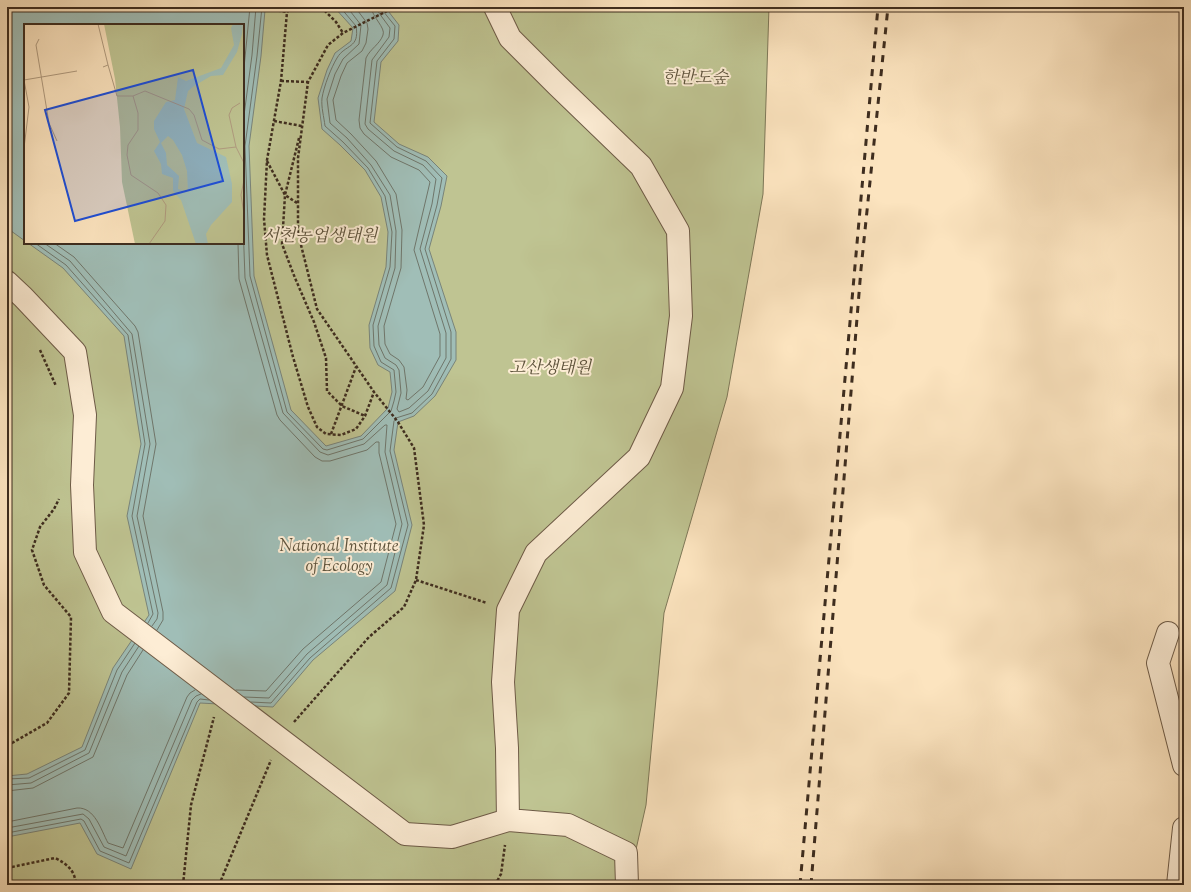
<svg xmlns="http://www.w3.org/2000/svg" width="1191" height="892" viewBox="0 0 1191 892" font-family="'Sorts Mill Goudy','Noto Serif KR',serif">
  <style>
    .green { fill: #bfc492; stroke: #7e7858; fill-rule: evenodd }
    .water { fill: #a0beb7; stroke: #79847a }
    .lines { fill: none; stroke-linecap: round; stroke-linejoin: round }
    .shore { stroke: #6f766b; stroke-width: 1 }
    .street-casing { stroke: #6e5b47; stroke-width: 24 }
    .path { stroke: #3e2d1f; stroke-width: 2.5; stroke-dasharray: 3 2; stroke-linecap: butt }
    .street { stroke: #fdedd5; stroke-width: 22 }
    .rail { stroke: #3e2d1f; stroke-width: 3; stroke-dasharray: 7 7; stroke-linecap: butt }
    .labels { text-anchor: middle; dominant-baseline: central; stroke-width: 4; stroke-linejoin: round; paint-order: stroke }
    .park-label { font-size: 17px; font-style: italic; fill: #5e533c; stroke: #fdedd5 }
    .inset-road { fill: none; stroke: #b09b7f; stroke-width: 1 }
    .view { fill: #1d4ed8; fill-opacity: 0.15; stroke: #1d4ed8; stroke-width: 2 }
    .inset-edge { fill: none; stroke: #3e2d1f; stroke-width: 2 }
  </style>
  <rect width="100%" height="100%" fill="#fce4bf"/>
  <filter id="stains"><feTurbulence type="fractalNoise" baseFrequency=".005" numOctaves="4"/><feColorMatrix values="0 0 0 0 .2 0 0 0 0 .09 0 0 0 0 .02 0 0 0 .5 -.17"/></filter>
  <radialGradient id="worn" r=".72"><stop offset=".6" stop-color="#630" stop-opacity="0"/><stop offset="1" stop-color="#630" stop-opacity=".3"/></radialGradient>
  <!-- green -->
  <path class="green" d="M 7,7 L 769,7 L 763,194 L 727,397 L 664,613 L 646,805 L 628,885 L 7,885 ZM 25,25 L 243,25 L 243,243 L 25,243 Z"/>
  <!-- water -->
  <path class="water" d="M 7,7 L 267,7 L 265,10 L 261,56 L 249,146 L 254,276 L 291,410 L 326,446 L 361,436 L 388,408 L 392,392 L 390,372 L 378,365 L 370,348 L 369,325 L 386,267 L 388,232 L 381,197 L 365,170 L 340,145 L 322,129 L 318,98 L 327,70 L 335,53 L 351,41 L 353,28 L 334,7 L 385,7 L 399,25 L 398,41 L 381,62 L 374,122 L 399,144 L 428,157 L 447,176 L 441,206 L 429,249 L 456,332 L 456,360 L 435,396 L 414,416 L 398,422 L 394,450 L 412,525 L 395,591 L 313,660 L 273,707 L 200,703 L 131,869 L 97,854 L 80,823 L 7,837 L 7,776 L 27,774 L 82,747 L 113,668 L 149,615 L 127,516 L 141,444 L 124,336 L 63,268 L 28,243 L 243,243 L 243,25 L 25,25 L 25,241 L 7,228 Z"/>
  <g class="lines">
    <!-- shore -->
    <path class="shore" d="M 262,7 L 257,56 L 245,146 L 250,276 L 287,412 L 323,449 L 327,450 L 363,439 L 391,411 L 394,401 L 396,392 L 394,370 L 381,362 L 374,346 L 373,325 L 390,267 L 392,232 L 385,196 L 368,168 L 343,142 L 325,126 C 324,117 321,107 322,98 C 324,86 331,68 337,58 C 345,44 360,49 356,26 L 340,7
      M 347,7 L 361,25 L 359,44 L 343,59 L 335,74 L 327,99 L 330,123 L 347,138 L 371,165 L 390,195 L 396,231 L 395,268 L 378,326 L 379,345 L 385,358 L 396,365 L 399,370 L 401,393 L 397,409 L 399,412 L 409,408 L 428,391 L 446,358 L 446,333 L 420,249 L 432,204 L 436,179 L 423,165 L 394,151 L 368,129 L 365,124 L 372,60 L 389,37 L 390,28 L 379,13 L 377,7
      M 355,7 L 367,23 L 368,29 L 366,43 L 362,51 L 347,63 L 341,76 L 333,100 L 336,120 L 351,134 L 376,161 L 396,194 L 402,230 L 401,268 L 384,326 L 385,344 L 390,354 L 399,360 L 404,367 L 407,390 L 406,399 L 408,400 L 423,387 L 440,356 L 440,334 L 414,250 L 430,182 L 419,170 L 391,157 L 364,134 L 360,128 L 359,120 L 366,58 C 370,49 380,44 383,35 C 386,28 372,17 371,7
      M 243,78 L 250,7
      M 243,123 L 252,55 L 256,7
      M 243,223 L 245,278 L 283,413 L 320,452 L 328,455 L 364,444 L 385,425 L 387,425 L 385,452 L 402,524 L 387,585 L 307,654 L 269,698 L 244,697
      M 35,243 L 66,265 L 128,335 L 145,444 L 132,516 L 153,614 L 148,623
      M 44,243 L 70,261 L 132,334 L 150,444 L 137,516 L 158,613 L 157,619 L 152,626
      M 54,243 L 74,257 L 135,326 L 138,332 L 156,444 L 143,516 L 163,612 L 163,620 L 157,630
      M 236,690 L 266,691 L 303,649 L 381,582 L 396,524 L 379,453 L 379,442 L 376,442 L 367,450 L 330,461 L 322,461 L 315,457 L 280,420 L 277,415 L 239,279 L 238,243
      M 251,702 L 271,703 L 310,658 L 391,588 L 408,525 L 390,451 L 394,421 L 396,418 L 412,413 L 432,394 L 451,359 L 451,332 L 425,249 L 437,205 L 442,178 L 426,161 L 397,147 L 370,123 L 377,61 L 394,39 L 395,26 L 383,11 L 382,7
      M 7,779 L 29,778 L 85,750 L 117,670 L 135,643
      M 7,785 L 31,783 L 89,753 L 122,672 L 139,646
      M 7,791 L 33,788 L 93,757 L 127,675 L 143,650
      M 7,822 L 77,808 C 95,807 101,830 108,843 L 123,848 L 187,697 L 190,693 L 195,690
      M 7,828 L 83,814 L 89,819 L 104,847 L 126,856 L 192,700 L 196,696 L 201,694
      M 7,833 L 81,819 L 84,821 L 100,851 L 129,863 L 197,702 L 200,699 L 209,700"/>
    <defs>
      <path id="street" d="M 495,7 L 510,38 L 557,85 L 641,166 L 678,231 L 681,316 L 672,388 L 639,457 L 536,553 L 508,610 L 503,682 L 507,748 L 508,820 L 568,825 L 626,853 L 627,885
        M 7,282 L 23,297 L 75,352 L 85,415 L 82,485 L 85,552 L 113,612 L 405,834 L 452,837 L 508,820
        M 1168,633 L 1158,663 L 1184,765
        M 1178,885 L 1184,828"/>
    </defs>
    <!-- street casing -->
    <use href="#street" class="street-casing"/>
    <!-- path -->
    <path class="path" d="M 258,7 L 287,12
      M 293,7 L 287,12 L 281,81 L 267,160 L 264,219 L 267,255 L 293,357 L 308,407 L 317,427 L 326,434 L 341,435 L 356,429 L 365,416 L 374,392
      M 321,7 L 336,22 L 343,33
      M 281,81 L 308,82
      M 274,121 L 302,126
      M 299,138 L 285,195 L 282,244 L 295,278 L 314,322 L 326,358 L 327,391 L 342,406 L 365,416
      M 267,161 L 285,195 L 297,203
      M 40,350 L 56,386
      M 331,434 L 356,367
      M 416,580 L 487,603
      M 294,722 L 369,637 L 404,607 L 416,580 L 424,525 L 414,448 L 398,422 L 374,392 L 317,309 L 298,233 L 298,158 L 308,82 L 328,45 L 343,33 L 395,7
      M 7,744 L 12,743 L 47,723 L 69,693 L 71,617 L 44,585 L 32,550 L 40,527 L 54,509 L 59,499
      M 7,868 L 55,858 C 67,864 75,870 76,885
      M 183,885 L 191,805 L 214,717
      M 219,885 L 271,760
      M 495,885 L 501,874 L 505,845"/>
    <!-- street -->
    <use href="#street" class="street"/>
    <!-- rail -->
    <path class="rail" d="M 800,885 L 878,7
      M 811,885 L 861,269 L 888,7"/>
  </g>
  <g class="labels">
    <!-- park labels -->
    <g class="park-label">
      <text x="695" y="79">한반도숲</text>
      <text x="320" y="237">서천농업생태원</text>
      <text x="550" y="369">고산생태원</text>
      <text x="339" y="547">National Institute<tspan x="339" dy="20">of Ecology</tspan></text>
    </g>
  </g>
  <!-- overview -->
  <g transform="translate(24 24)">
    <rect width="220" height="220" fill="#fce4bf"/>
    <path d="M 80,0 L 220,0 L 220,220 L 111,220 L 98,158 L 96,103 L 91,55 Z" fill="#bfc492"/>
    <path d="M 209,0 L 219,0 L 218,10 L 213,28 L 199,51 L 187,52 L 170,62 L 164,67 L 160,85 L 173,119 L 202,133 L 208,160 L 208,178 L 187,201 L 182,210 L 184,220 L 172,220 L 157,176 L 149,167 L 149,154 L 138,150 L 137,140 L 130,127 L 136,118 L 130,105 L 130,97 L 142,78 L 151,76 L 154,53 L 162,57 L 197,44 L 210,21 L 207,4 ZM 144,112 L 149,116 L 158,131 L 163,147 L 164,168 L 154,165 L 155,152 L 143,141 L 142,129 L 137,119 Z" fill="#a0beb7" fill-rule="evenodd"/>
    <path class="inset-road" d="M 74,0 L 84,41 L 79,43M 15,15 L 12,21 L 25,99 L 33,117M 84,41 L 93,72 L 109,72 L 114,89 L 114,106 L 104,121 L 103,131 L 107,151 L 134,169 L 142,181 L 141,197 L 125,220M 0,56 L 5,83 L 0,124M 0,56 L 53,47M 109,72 L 121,67 L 165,85 L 170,91 L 178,116 L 195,125 L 212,123M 216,79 L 208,84 L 205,91 L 212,123 L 220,139M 220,156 L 217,171 L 220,190"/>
    <path class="view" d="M 169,46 L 199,157 L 51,197 L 21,86 Z"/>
    <rect width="220" height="220" class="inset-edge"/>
  </g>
  <!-- margin -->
  <rect width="1191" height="892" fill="none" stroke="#fce4bf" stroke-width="24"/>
  <rect x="8" y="8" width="1175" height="876" fill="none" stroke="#3e2d1f" stroke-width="2"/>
  <rect x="12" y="12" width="1167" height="868" fill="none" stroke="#3e2d1f"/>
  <rect width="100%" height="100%" filter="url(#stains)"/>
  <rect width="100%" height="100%" fill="url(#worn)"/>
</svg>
